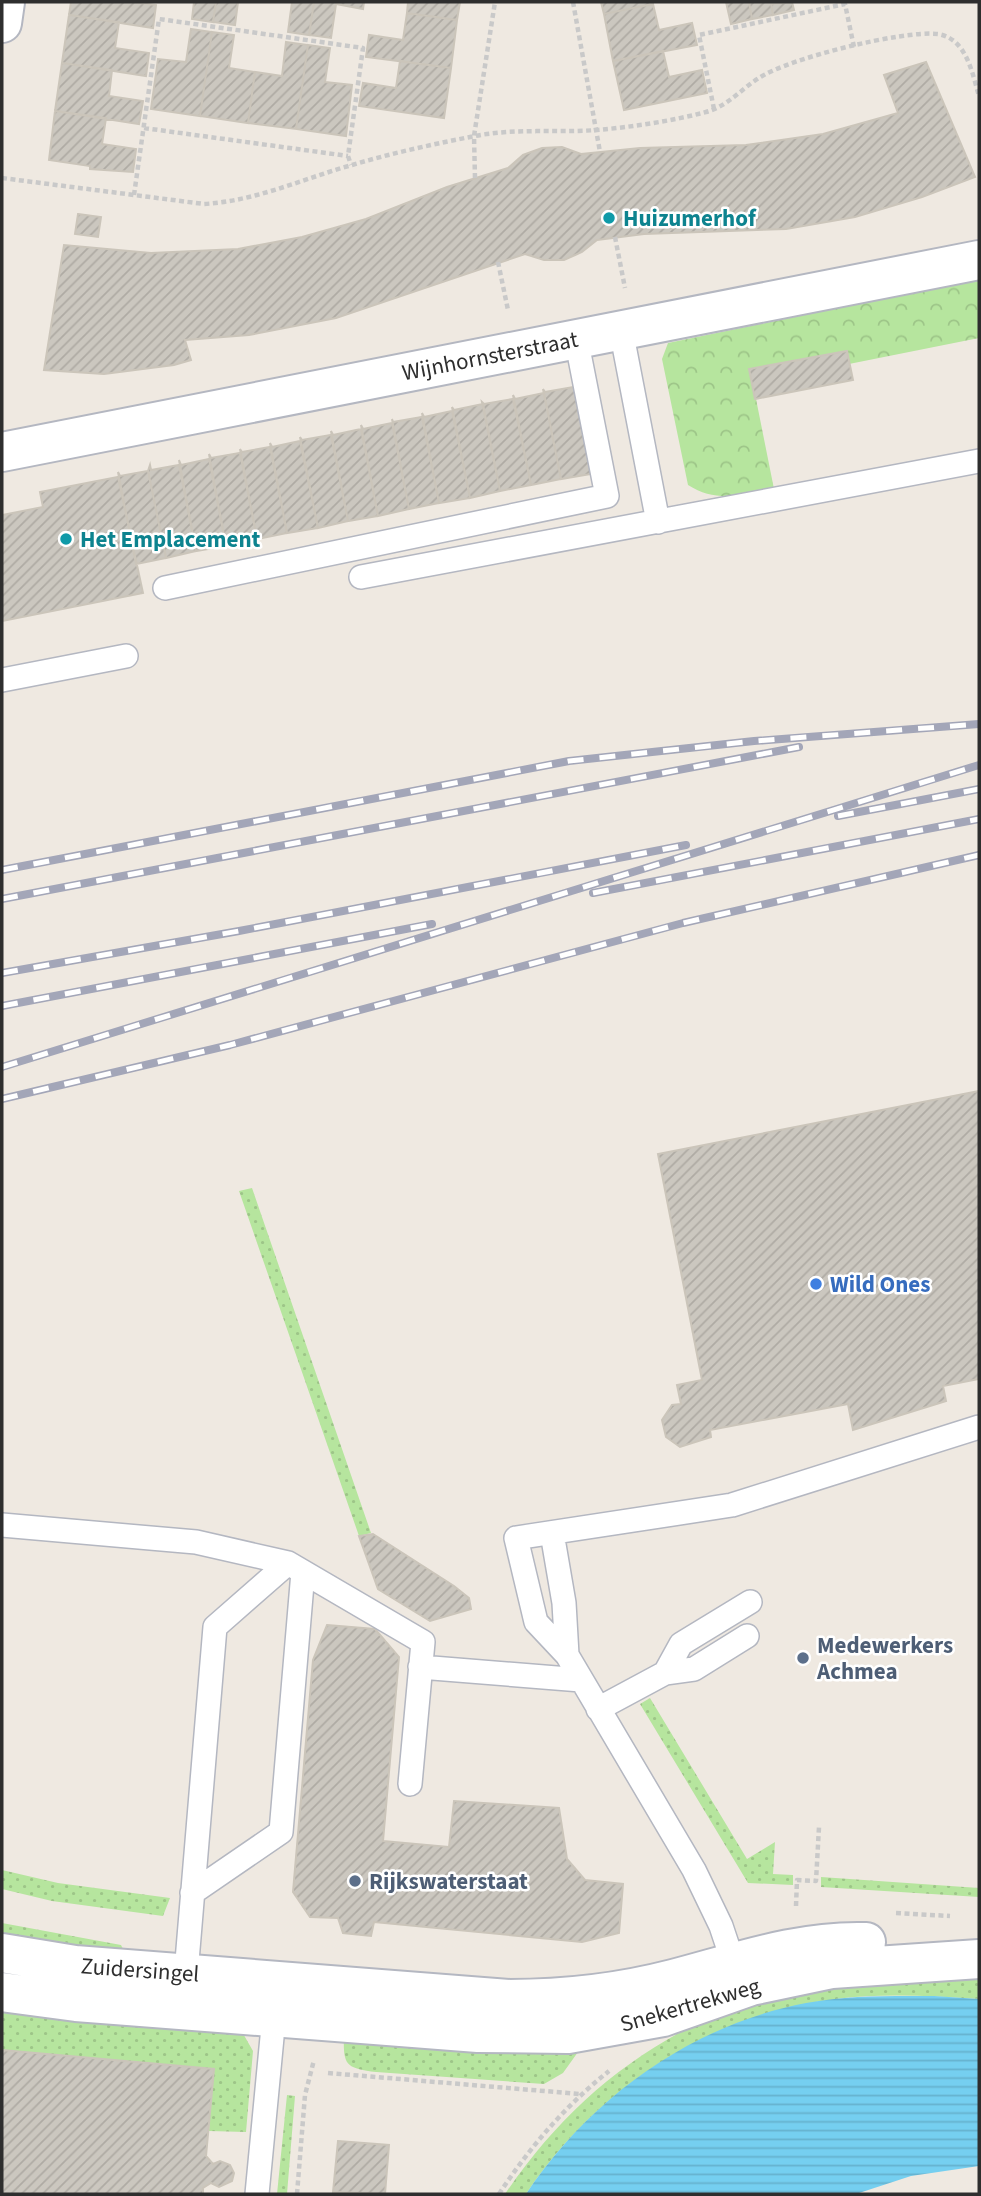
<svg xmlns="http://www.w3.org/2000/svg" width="981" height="2196" viewBox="0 0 981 2196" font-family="'Source Sans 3',sans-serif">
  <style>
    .grass { fill: url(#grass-dots) }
    .forest { fill: url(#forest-crowns) }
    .water { fill: url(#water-rules) }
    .building { fill: url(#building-hatch); stroke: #cbc5ba; stroke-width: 2 }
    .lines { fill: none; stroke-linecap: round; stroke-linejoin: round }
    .service-casing { stroke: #b4b7c1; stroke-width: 26 }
    .minor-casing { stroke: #b4b7c1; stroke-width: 42 }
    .secondary-casing { stroke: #b4b7c1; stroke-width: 42 }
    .path { stroke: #c9c9c9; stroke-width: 4.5; stroke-dasharray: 5 3.5; stroke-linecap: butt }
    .service { stroke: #fff; stroke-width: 23 }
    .minor { stroke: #fff; stroke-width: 38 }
    .secondary { stroke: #fff; stroke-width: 38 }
    .rail-casing { stroke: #a3a6b8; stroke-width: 8 }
    .rail { stroke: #fff; stroke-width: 5; stroke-dasharray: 16; stroke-linecap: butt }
    .culture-dot { fill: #0f9aa8; stroke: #fff; stroke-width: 2.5 }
    .shop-dot { fill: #3f7fe0; stroke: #fff; stroke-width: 2.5 }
    .service-dot { fill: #5c6f8a; stroke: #fff; stroke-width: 2.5 }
    .labels { text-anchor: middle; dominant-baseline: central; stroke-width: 5; stroke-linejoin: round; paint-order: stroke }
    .culture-label { font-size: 23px; font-weight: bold; fill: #0d838f; stroke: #fff; text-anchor: start }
    .street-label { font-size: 23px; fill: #2e2e2e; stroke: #fff }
    .shop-label { font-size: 23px; font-weight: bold; fill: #366cbe; stroke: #fff; text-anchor: start }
    .service-label { font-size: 23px; font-weight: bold; fill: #4e5e75; stroke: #fff; text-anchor: start }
  </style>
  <defs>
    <pattern id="grass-dots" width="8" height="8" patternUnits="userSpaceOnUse" patternTransform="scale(1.75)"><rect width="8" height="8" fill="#b6e59e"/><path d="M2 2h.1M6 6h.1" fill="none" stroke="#9dc588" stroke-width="1.8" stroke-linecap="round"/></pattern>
    <pattern id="forest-crowns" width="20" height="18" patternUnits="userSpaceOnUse" patternTransform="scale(1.75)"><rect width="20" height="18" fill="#b6e59e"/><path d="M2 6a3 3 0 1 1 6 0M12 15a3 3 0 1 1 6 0" fill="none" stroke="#9dc588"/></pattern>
    <pattern id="water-rules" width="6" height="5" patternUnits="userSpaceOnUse" patternTransform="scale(1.75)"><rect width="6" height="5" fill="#75cff0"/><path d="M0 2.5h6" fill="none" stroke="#66b2ce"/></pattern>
    <pattern id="building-hatch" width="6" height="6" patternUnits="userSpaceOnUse" patternTransform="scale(1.75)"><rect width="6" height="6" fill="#cbc7bf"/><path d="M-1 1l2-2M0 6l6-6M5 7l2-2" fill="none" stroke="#afaba4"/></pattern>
  </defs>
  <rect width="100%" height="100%" fill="#efe9e1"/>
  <!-- grass -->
  <path class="grass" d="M 252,1188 L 371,1533 L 359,1536 L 239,1191 Z
    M 650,1698 L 747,1859 L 775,1842 L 773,1874 L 793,1875 L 793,1885 L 748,1883 L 640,1704 Z
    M 2,1870 L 58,1883 L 170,1898 L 163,1916 L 52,1901 L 2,1889 Z
    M 821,1877 L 979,1888 L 979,1897 L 821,1887 Z
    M 2,1923 L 121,1945 L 123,1949 L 2,1943 Z
    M 918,1974 L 979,1978 L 979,1999 C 932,1996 883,1993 836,1999 C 709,2015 597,2088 526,2194 L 505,2194 C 557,2118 618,2062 702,2021 C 717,2014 733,2003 749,1998 C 800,1986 865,1982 918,1974 Z
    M 2,2002 L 241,2030 L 253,2051 L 246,2132 L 209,2131 L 213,2069 L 2,2050 Z
    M 344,2034 L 578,2052 L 563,2073 L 544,2084 L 376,2072 C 345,2068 343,2065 344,2034 Z
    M 287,2095 L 295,2096 L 287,2194 L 277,2194 Z"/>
  <!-- forest -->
  <path class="forest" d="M 979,279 L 979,338 L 849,364 L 846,351 L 750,369 L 774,489 C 742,495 716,503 688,485 L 662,359 L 668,343 Z"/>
  <!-- water -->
  <path class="water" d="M 934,1996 L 979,1999 L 979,2166 L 911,2176 L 856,2194 L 526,2194 C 590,2098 691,2025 806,2003 C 849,1995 892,1996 934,1996 Z"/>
  <!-- building -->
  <path class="building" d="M 71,2 L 133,2 L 156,5 L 153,28 L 69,15 Z
    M 194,2 L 216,2 L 213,22 L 192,19 Z
    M 216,2 L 238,2 L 235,25 L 213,22 Z
    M 292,2 L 314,2 L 309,35 L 288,32 Z
    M 314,2 L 364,2 L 363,9 L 336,4 L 331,38 L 309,35 Z
    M 408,2 L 460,2 L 457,20 L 407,13 Z
    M 601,2 L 653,2 L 653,4 L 604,14 Z
    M 726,2 L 749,2 L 752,19 L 731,24 Z
    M 749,2 L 771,2 L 773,15 L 752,19 Z
    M 792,2 L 794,10 L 773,15 L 771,4 Z
    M 653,4 L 659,30 L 692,23 L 697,45 L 613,61 L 604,14 Z
    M 407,13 L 457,20 L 451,68 L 366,57 L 369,35 L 403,40 Z
    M 69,15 L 119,22 L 115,48 L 149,53 L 146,76 L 62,63 Z
    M 191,29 L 212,32 L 200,116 L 151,109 L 158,59 L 186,62 Z
    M 212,32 L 234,35 L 229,68 L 255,72 L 248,123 L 200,116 Z
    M 286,42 L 308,45 L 296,129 L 248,123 L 255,72 L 282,76 Z
    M 308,45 L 330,48 L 325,82 L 352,85 L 346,136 L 296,129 Z
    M 663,51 L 669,77 L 702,70 L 707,93 L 624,110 L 613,61 Z
    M 400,61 L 451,68 L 444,118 L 359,106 L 363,83 L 396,88 Z
    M 926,62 L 975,177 L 922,197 L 855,217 L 786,229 L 644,234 L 597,240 L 582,252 L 564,260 L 544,260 L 525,254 L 336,318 L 249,335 L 185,340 L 191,360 L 174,365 L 104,374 L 44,370 L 64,245 L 151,253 L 238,249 L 302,237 L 366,219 L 447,187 L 508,168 L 523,155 L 542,148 L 562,147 L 581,154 L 640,148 L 746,145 L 823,134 L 898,113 L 884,75 Z
    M 62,63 L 112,70 L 109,96 L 143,101 L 139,124 L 55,111 Z
    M 55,111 L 106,118 L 102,144 L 136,149 L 133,172 L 90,169 L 90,166 L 49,160 Z
    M 78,214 L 101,217 L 98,237 L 75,234 Z
    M 847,351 L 853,380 L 755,399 L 749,369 Z
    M 574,387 L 591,474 L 561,479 L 543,389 L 545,392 Z
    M 544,393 L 561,479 L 531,485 L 513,395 L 515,399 Z
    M 513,399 L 531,485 L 500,491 L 482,402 L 484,404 Z
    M 483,404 L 500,491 L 470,498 L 452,407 L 454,410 Z
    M 452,411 L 470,498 L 439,503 L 422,413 L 424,417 Z
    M 422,417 L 439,503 L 409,509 L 392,419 L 393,422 Z
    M 392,423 L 409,509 L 378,516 L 361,425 L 363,429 Z
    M 361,429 L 378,516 L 348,521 L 331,431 L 333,435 Z
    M 331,435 L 348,521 L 318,528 L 300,437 L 302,440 Z
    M 300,441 L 318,528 L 287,533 L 270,443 L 272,447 Z
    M 270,447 L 287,533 L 257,539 L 240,449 L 242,452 Z
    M 240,453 L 257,539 L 226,546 L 209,454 L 211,458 Z
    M 209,459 L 226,546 L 196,551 L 179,460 L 181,465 Z
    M 150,465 L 151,470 L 179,465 L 196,551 L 166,558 L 148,471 Z
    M 148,471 L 166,558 L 136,564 L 118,472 L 120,476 Z
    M 118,477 L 143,593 L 2,621 L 2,515 L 43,507 L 40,492 Z
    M 979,1091 L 979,1379 L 943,1386 L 946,1401 L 853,1430 L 848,1404 L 710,1430 L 711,1437 L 680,1447 L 666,1437 L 662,1420 L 672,1405 L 681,1404 L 677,1385 L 702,1380 L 658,1154 Z
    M 373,1534 L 454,1586 L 469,1598 L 471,1609 L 430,1621 L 378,1589 L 359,1536 Z
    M 327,1625 L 375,1629 L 399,1657 L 383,1841 L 449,1847 L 454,1801 L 559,1808 L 567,1859 L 585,1880 L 623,1884 L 619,1933 L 582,1942 L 374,1922 L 371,1936 L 343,1933 L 338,1918 L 310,1917 L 293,1892 L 313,1660 Z
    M 2,2050 L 214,2069 L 206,2156 L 213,2164 L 220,2161 L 230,2165 L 234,2173 L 232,2181 L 219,2187 L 211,2183 L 203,2188 L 203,2194 L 2,2194 Z
    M 338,2141 L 389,2145 L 385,2194 L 333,2192 Z"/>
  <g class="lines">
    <defs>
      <path id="service" d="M 621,330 L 658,522
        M 361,577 L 979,461
        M 165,588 L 607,496 L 576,338
        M 2,680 L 126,656
        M 2,1525 L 196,1542 L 288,1563 L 423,1642 L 410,1784
        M 552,1533 L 564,1603 L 567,1655
        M 420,1667 L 581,1680
        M 665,1673 L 681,1644 L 750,1602
        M 598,1709 L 665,1673 L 694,1669 L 747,1636
        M 192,1893 L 281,1832 L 303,1572
        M 737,1974 L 721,1926 L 694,1870 L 567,1655 L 536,1622 L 516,1538 L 732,1505 L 979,1427
        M 185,1985 L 215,1627 L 288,1563
        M 257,2194 L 275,2006"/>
      <path id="minor" d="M 2,23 L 5,2
        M 2,452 L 979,260"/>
      <path id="secondary" d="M 2,1953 L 75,1965 L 509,1999 C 565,1999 619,1993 673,1979 C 738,1962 798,1940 866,1942
        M 2,1992 L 76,2002 L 478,2033 L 568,2034 L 663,2017 L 751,1986 L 832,1969 L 979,1959"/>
    </defs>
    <!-- service casing -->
    <use href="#service" class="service-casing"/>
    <!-- minor casing -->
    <use href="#minor" class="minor-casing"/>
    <!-- secondary casing -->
    <use href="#secondary" class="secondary-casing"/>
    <!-- path -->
    <path class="path" d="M 573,2 L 600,152
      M 714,109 L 699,35 L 845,4 L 854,47
      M 144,128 L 348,156
      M 2,178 L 204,204 C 256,201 302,179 352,165 C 392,153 434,144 475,136 C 516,128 556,133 597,130 C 632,127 672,121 706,112 C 728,106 741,89 759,78 C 789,58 903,30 938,34 C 967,39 972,73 979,96
      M 475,178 L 474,136 L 495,2
      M 134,195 L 159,19 L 363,48 L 348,156 L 351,165
      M 615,237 L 625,288
      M 498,262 L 508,310
      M 796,1906 L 797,1880 L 816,1881 L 819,1827
      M 896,1913 L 950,1916
      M 328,2073 L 580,2094
      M 297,2194 L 305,2095 L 314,2060
      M 499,2194 C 530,2147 565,2106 609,2071"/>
    <!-- service -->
    <use href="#service" class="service"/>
    <!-- minor -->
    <use href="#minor" class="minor"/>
    <!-- secondary -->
    <use href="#secondary" class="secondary"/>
    <defs>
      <path id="rail" d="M 838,816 L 979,789
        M 2,870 L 569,761 L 754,741 L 979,724
        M 593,893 L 979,819
        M 2,899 L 799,747
        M 2,973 L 239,931 L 686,845
        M 2,1006 L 432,924
        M 2,1067 L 979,765
        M 2,1099 L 230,1045 L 683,923 L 979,855"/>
    </defs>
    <!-- rail casing -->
    <use href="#rail" class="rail-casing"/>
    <!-- rail -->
    <use href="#rail" class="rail"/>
  </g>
  <!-- markers -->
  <g class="culture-dot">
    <circle cx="609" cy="218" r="7"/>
    <circle cx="66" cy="539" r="7"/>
  </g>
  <circle class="shop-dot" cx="816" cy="1284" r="7"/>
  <g class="service-dot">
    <circle cx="803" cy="1658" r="7"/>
    <circle cx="355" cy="1881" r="7"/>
  </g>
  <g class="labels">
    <!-- culture labels -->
    <g class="culture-label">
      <text x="623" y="218">Huizumerhof</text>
      <text x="80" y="539">Het Emplacement</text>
    </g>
    <!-- street labels -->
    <g class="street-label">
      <text transform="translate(490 356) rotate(-11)">Wijnhornsterstraat</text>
      <text transform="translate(140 1970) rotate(4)">Zuidersingel</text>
      <text transform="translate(690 2005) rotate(-16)">Snekertrekweg</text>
    </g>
    <!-- shop labels -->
    <g class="shop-label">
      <text x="830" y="1284">Wild Ones</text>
    </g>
    <!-- service labels -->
    <g class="service-label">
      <text x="817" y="1645">Medewerkers<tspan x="817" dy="26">Achmea</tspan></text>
      <text x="369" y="1881">Rijkswaterstaat</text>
    </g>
  </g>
  <!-- border -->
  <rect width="981" height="2196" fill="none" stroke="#2e2e2e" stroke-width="7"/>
</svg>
